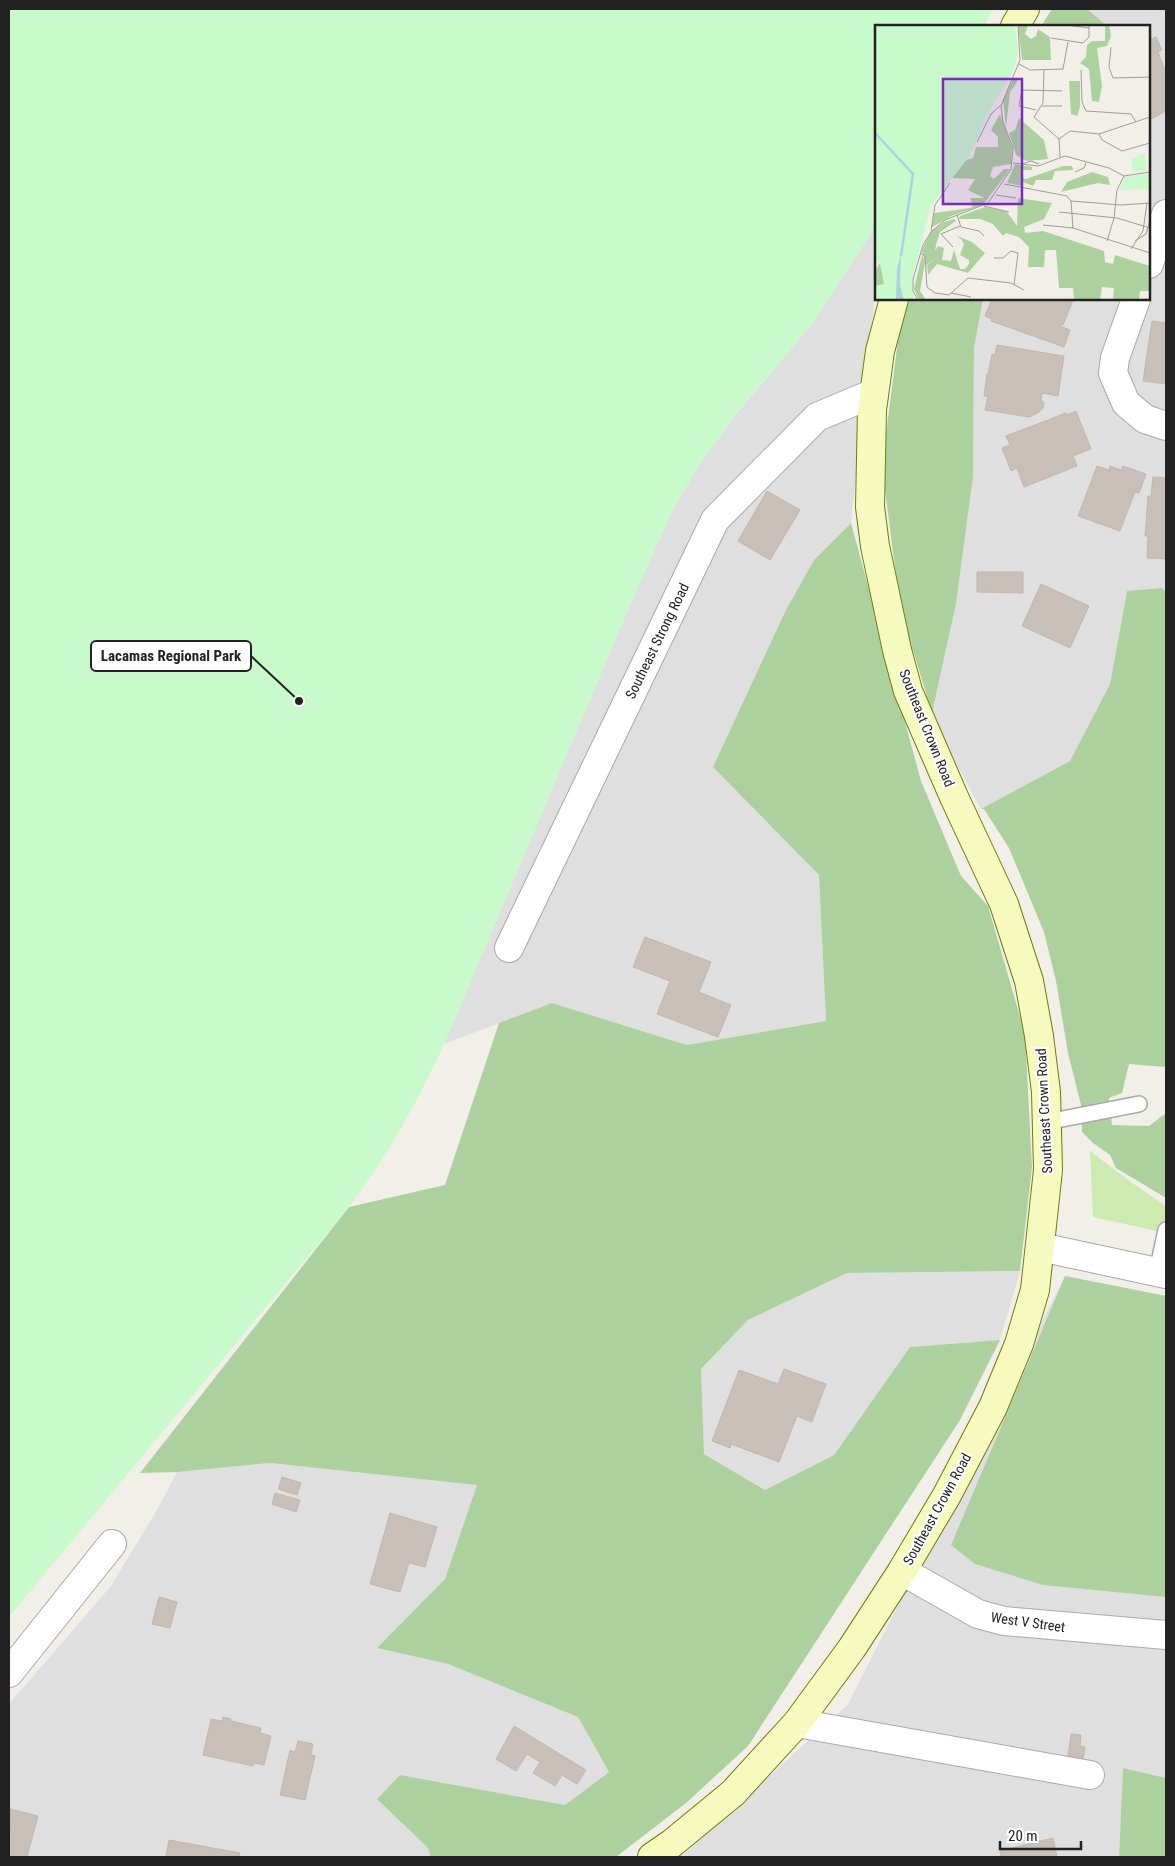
<svg xmlns="http://www.w3.org/2000/svg" width="1175" height="1866" viewBox="0 0 1175 1866" font-family="'Roboto Condensed',sans-serif">
  <style>
    .residential { fill: #e0dfdf }
    .grass { fill: #cdebb0 }
    .forest { fill: #add19e }
    .park { fill: #c8facc }
    .building { fill: #c7bfb8; stroke: #c4b6ab }
    .lines { fill: none; stroke-linecap: round; stroke-linejoin: round }
    .lane-casing { stroke: #a9a9a9; stroke-width: 18 }
    .street-casing { stroke: #a9a9a9; stroke-width: 30 }
    .secondary-casing { stroke: #707d05; stroke-width: 30 }
    .lane { stroke: #fff; stroke-width: 15 }
    .street { stroke: #fff; stroke-width: 28 }
    .secondary { stroke: #f7fabf; stroke-width: 28 }
    .labels { text-anchor: middle; dominant-baseline: central; stroke-width: 4; stroke-linejoin: round; paint-order: stroke }
    .street-label { font-size: 14px; fill: #222; stroke: #fff }
    .inset-river { fill: none; stroke: #aad3df; stroke-width: 2.5 }
    .inset-road { fill: none; stroke: #9f9d99; stroke-width: 1 }
    .view { fill: #7b2cbf; fill-opacity: 0.15; stroke: #7b2cbf; stroke-width: 2.5 }
    .inset-edge { fill: none; stroke: #222; stroke-width: 2.5 }
    .leader { fill: none; stroke: #222; stroke-width: 2 }
    .callout-dot { fill: #222; stroke: #fff; stroke-width: 2 }
    .callout { fill: #fff; stroke: #222; stroke-width: 2 }
    .callout-label { font-size: 15px; text-anchor: middle; font-weight: bold; fill: #222 }
  </style>
  <rect width="100%" height="100%" fill="#f2efe9"/>
  <!-- residential -->
  <path class="residential" d="M 1087,9 L 1166,9 L 1166,592 L 1161,588 L 1127,592 L 1110,684 L 1070,761 L 981,809 L 944,742 L 932,713 L 956,604 L 973,477 L 974,348 L 983,299 L 1149,299 L 1149,26 L 1107,26 Z
    M 876,225 L 876,284 L 851,523 L 814,560 L 713,767 L 819,875 L 826,1021 L 687,1045 L 552,1003 L 444,1044 L 638,586 L 674,507 L 701,462 L 737,413 L 812,324 Z
    M 1020,1271 L 1000,1340 L 910,1347 L 834,1455 L 765,1490 L 704,1454 L 701,1369 L 748,1320 L 847,1273 Z
    M 1065,1276 L 1166,1296 L 1166,1778 L 1123,1768 L 1119,1857 L 681,1857 L 848,1704 Z
    M 270,1463 L 478,1485 L 445,1579 L 377,1648 L 448,1664 L 578,1717 L 609,1772 L 565,1805 L 400,1775 L 377,1799 L 428,1848 L 431,1857 L 9,1857 L 9,1704 L 111,1586 L 157,1510 L 177,1472 Z"/>
  <!-- grass -->
  <path class="grass" d="M 1090,1151 L 1131,1182 L 1166,1206 L 1166,1233 L 1093,1217 Z"/>
  <!-- forest -->
  <path class="forest" d="M 1052,9 L 1087,9 L 1107,26 L 1041,26 Z
    M 910,299 L 983,299 L 974,348 L 973,477 L 956,604 L 932,713 L 900,607 L 882,466 L 900,324 Z
    M 851,523 L 921,781 L 961,876 L 988,906 L 1025,1034 L 1032,1167 L 1020,1271 L 847,1273 L 748,1320 L 701,1369 L 704,1454 L 765,1490 L 834,1455 L 910,1347 L 1000,1340 L 960,1420 L 748,1746 L 686,1803 L 616,1857 L 431,1857 L 428,1848 L 377,1799 L 400,1775 L 565,1805 L 609,1772 L 578,1717 L 448,1664 L 377,1648 L 445,1579 L 477,1485 L 270,1463 L 177,1472 L 140,1473 L 349,1207 L 445,1185 L 499,1023 L 552,1003 L 687,1045 L 826,1021 L 819,875 L 713,767 L 786,610 L 814,560 Z
    M 1162,588 L 1166,592 L 1166,1067 L 1129,1064 L 1122,1093 L 1109,1098 L 1112,1125 L 1149,1126 L 1166,1113 L 1166,1198 L 1116,1168 L 1110,1155 L 1093,1143 L 1082,1132 L 1081,1105 L 1068,1053 L 1056,981 L 1044,932 L 1009,848 L 984,809 L 981,809 L 1070,761 L 1110,684 L 1127,591 Z
    M 1065,1276 L 1166,1296 L 1166,1597 L 1043,1585 L 975,1564 L 951,1545 Z
    M 1123,1768 L 1166,1778 L 1166,1857 L 1119,1857 Z"/>
  <!-- park -->
  <path class="park" d="M 9,9 L 993,9 L 984,26 L 876,26 L 876,225 L 812,324 L 737,412 L 701,462 L 674,507 L 638,586 L 444,1044 C 418,1102 387,1156 349,1207 L 9,1617 Z"/>
  <!-- building -->
  <path class="building" d="M 1156,37 L 1162,50 L 1158,52 L 1166,73 L 1166,111 L 1149,120 L 1149,40 Z
    M 992,299 L 1073,300 L 1063,325 L 1058,324 L 1058,325 L 1070,330 L 1064,347 L 991,321 L 992,319 L 985,316 Z
    M 1152,321 L 1166,323 L 1166,384 L 1143,381 Z
    M 997,345 L 1064,356 L 1058,396 L 1042,393 L 1041,400 L 1044,403 L 1043,408 L 1038,413 L 1029,417 L 985,410 L 988,396 L 984,396 L 987,374 L 988,374 L 992,354 L 995,355 Z
    M 1076,411 L 1091,449 L 1073,456 L 1077,466 L 1024,487 L 1017,468 L 1011,471 L 1002,448 L 1010,445 L 1006,436 L 1066,413 L 1067,415 Z
    M 1097,466 L 1109,470 L 1110,466 L 1121,470 L 1123,466 L 1146,474 L 1139,493 L 1135,492 L 1120,531 L 1078,516 Z
    M 1153,477 L 1166,478 L 1166,559 L 1147,558 L 1148,536 L 1145,536 L 1148,496 L 1151,496 Z
    M 767,491 L 800,510 L 770,560 L 738,541 Z
    M 977,572 L 1023,572 L 1023,593 L 977,592 Z
    M 1041,584 L 1089,606 L 1070,648 L 1022,626 Z
    M 645,937 L 711,962 L 699,992 L 731,1005 L 718,1037 L 657,1014 L 670,981 L 633,967 Z
    M 784,1369 L 826,1384 L 812,1422 L 797,1416 L 779,1462 L 731,1444 L 730,1448 L 712,1441 L 739,1370 L 778,1384 Z
    M 282,1477 L 301,1483 L 297,1495 L 278,1489 Z
    M 275,1493 L 300,1500 L 296,1512 L 272,1504 Z
    M 390,1513 L 437,1527 L 425,1567 L 409,1563 L 400,1592 L 370,1584 Z
    M 159,1597 L 177,1602 L 170,1628 L 152,1624 Z
    M 223,1717 L 231,1719 L 231,1721 L 261,1728 L 260,1733 L 271,1736 L 264,1765 L 254,1763 L 253,1766 L 203,1755 L 211,1719 L 222,1721 Z
    M 514,1726 L 586,1770 L 577,1784 L 562,1775 L 555,1786 L 533,1773 L 540,1762 L 527,1754 L 516,1771 L 496,1759 Z
    M 1071,1734 L 1081,1735 L 1080,1746 L 1085,1747 L 1083,1759 L 1068,1757 Z
    M 298,1741 L 313,1744 L 311,1755 L 315,1756 L 305,1800 L 280,1795 L 290,1750 L 295,1752 Z
    M 10,1809 L 38,1816 L 27,1857 L 9,1857 Z
    M 1053,1838 L 1057,1857 L 1001,1857 L 1000,1851 Z
    M 169,1840 L 240,1853 L 239,1857 L 166,1857 Z"/>
  <g class="lines">
    <defs>
      <path id="lane" d="M 1047,1122 L 1139,1104
        M 1157,1272 L 1166,1230"/>
      <path id="street" d="M 1149,264 L 1166,214
        M 1136,299 L 1115,358 L 1113,373 L 1126,403 L 1145,419 L 1166,426
        M 509,948 L 715,520 L 817,417 L 874,393
        M 1040,1247 L 1166,1274
        M 902,1571 L 978,1614 L 1004,1621 L 1166,1635
        M 9,1673 L 112,1544
        M 797,1723 L 1090,1775"/>
      <path id="secondary" d="M 1015,26 L 1025,9
        M 652,1857 L 671,1844 L 733,1793 L 797,1723 L 852,1648 L 902,1571 L 947,1495 L 993,1407 L 1019,1344 L 1035,1290 L 1048,1170 L 1046,1092 L 1039,1036 L 1029,981 L 1004,904 L 954,797 L 908,691 L 897,650 L 875,546 L 870,507 L 872,410 L 880,351 L 894,299"/>
    </defs>
    <!-- lane casing -->
    <use href="#lane" class="lane-casing"/>
    <!-- street casing -->
    <use href="#street" class="street-casing"/>
    <!-- secondary casing -->
    <use href="#secondary" class="secondary-casing"/>
    <!-- lane -->
    <use href="#lane" class="lane"/>
    <!-- street -->
    <use href="#street" class="street"/>
    <!-- secondary -->
    <use href="#secondary" class="secondary"/>
  </g>
  <g class="labels">
    <!-- street labels -->
    <g class="street-label">
      <text transform="translate(657 641) rotate(-64)">Southeast Strong Road</text>
      <text transform="translate(927 728) rotate(68)">Southeast Crown Road</text>
      <text transform="translate(1044 1111) rotate(-93)">Southeast Crown Road</text>
      <text transform="translate(937 1509) rotate(-61)">Southeast Crown Road</text>
      <text transform="translate(1028 1622) rotate(8)">West V Street</text>
    </g>
  </g>
  <!-- overview -->
  <g transform="translate(875 25)">
    <rect width="275" height="275" fill="#f2efe9"/>
    <path d="M 143,0 L 153,0 L 150,9 L 156,14 L 161,11 L 163,4 L 175,12 L 176,35 L 147,35 ZM 230,0 L 234,0 L 236,11 L 232,21 L 222,23 L 227,61 L 224,77 L 217,76 L 214,44 L 205,38 L 211,32 L 212,20 L 217,16 L 230,16 ZM 139,53 L 143,56 L 135,67 L 131,102 L 128,75 ZM 194,56 L 205,56 L 205,82 L 202,91 L 196,89 ZM 125,89 L 137,123 L 136,139 L 118,142 L 115,151 L 119,154 L 129,144 L 135,144 L 108,180 L 76,191 L 56,203 L 59,188 L 95,183 L 98,181 L 95,173 L 109,173 L 93,165 L 100,154 L 77,153 L 91,135 L 98,133 L 101,122 L 123,122 L 123,112 L 116,105 ZM 144,93 L 169,115 L 173,134 L 151,136 L 141,130 L 134,108 L 140,105 ZM 140,139 L 157,142 L 157,145 L 148,145 L 147,153 L 151,154 L 188,141 L 197,141 L 198,145 L 180,146 L 177,155 L 161,155 L 158,161 L 148,157 L 147,161 L 132,158 ZM 217,147 L 233,152 L 235,160 L 223,158 L 186,167 L 192,157 ZM 143,173 L 177,178 L 169,194 L 149,202 L 150,208 L 168,206 L 229,226 L 230,237 L 238,239 L 240,230 L 275,241 L 275,266 L 265,266 L 264,275 L 238,275 L 239,263 L 227,262 L 225,275 L 199,275 L 198,263 L 184,263 L 181,225 L 170,225 L 169,242 L 153,242 L 154,222 L 144,212 L 131,208 L 128,211 L 118,199 L 105,194 L 84,194 L 85,191 L 110,182 L 132,187 L 142,201 ZM 79,194 L 81,196 L 65,207 L 61,220 L 60,226 L 63,221 L 69,223 L 67,235 L 76,236 L 79,225 L 85,244 L 90,244 L 94,239 L 94,235 L 85,230 L 89,219 L 86,214 L 80,210 L 97,217 L 110,228 L 93,248 L 62,239 L 53,250 L 52,240 L 60,234 L 51,240 L 47,226 L 49,220 L 56,207 L 69,197 ZM 47,230 L 50,237 L 45,266 L 51,275 L 44,275 L 39,264 ZM 5,238 L 10,260 L 0,261 L 0,246 Z" fill="#add19e"/>
    <path d="M 0,0 L 140,0 L 143,27 L 140,43 L 113,88 L 95,130 L 56,181 L 37,253 L 39,275 L 0,275 L 0,261 L 9,259 L 5,238 L 0,235 ZM 270,128 L 271,145 L 258,147 L 256,134 ZM 275,149 L 275,164 L 244,165 L 251,152 Z" fill="#c8facc"/>
    <path d="M 26,230 L 25,259 L 28,273 L 32,275 L 21,275 L 22,243 Z" fill="#aad3df"/>
    <path class="inset-river" d="M 0,108 L 38,149 L 26,231"/>
    <path class="inset-road" d="M 192,0 L 214,3M 176,13 L 208,18 L 214,12 L 214,0M 236,22 L 234,42 L 238,53 L 275,52M 144,39 L 155,45 L 188,44 L 193,17M 169,45 L 168,78 L 159,92 L 184,114 L 185,132M 206,45 L 207,77 L 211,86 L 256,89 L 261,97M 167,81 L 187,81M 161,85 L 144,81 L 147,65 L 187,66M 224,109 L 227,115 L 247,126 L 275,118M 184,114 L 195,106 L 224,109 L 275,92M 102,117 L 116,89 L 126,80M 138,138 L 163,141 L 190,131 L 234,143 L 249,151 L 275,147M 147,139 L 156,136 L 164,139M 200,147 L 209,143 L 211,138M 129,159 L 192,171 L 196,176 L 198,203M 121,170 L 141,173M 196,176 L 246,180 L 275,178M 109,181 L 134,187M 184,187 L 242,193 L 275,203M 82,190 L 86,202 L 104,206 L 109,211M 168,200 L 198,203M 198,203 L 275,228M 56,206 L 60,180 L 75,158M 232,216 L 239,193 L 242,165 L 249,151M 260,216 L 271,209 L 275,195M 78,222 L 66,209 L 85,201M 256,224 L 268,206 L 272,178M 45,228 L 50,231 L 52,262 L 60,268 L 74,270 L 93,253 L 136,258 L 149,265M 119,233 L 128,233 L 136,226 L 143,228 L 139,260M 76,268 L 96,272M 43,275 L 38,266 L 38,254 L 48,220 L 56,207 L 70,195 L 113,178 L 136,144 L 138,123 L 128,97 L 126,81 L 145,35 L 143,0"/>
    <path class="view" d="M 68,54 L 147,54 L 147,179 L 68,179 Z"/>
    <rect width="275" height="275" class="inset-edge"/>
  </g>
  <!-- callouts -->
  <path class="leader" d="M299 701L251 656"/>
  <circle class="callout-dot" cx="299" cy="701" r="5"/>
  <rect class="callout" x="91" y="641" width="160" height="30" rx="5"/>
  <g class="callout-label">
    <text x="171" y="661">Lacamas Regional Park</text>
  </g>
  <!-- border -->
  <rect width="1175" height="1866" fill="none" stroke="#222222" stroke-width="20"/>
  <!-- scale -->
  <path d="M1000 1841v8h81v-8" fill="none" stroke="#222222" stroke-width="2.5"/>
  <text x="1008" y="1841" font-size="15" fill="#222222" stroke="#ffffff" stroke-width="4" paint-order="stroke">20 m</text>
</svg>
